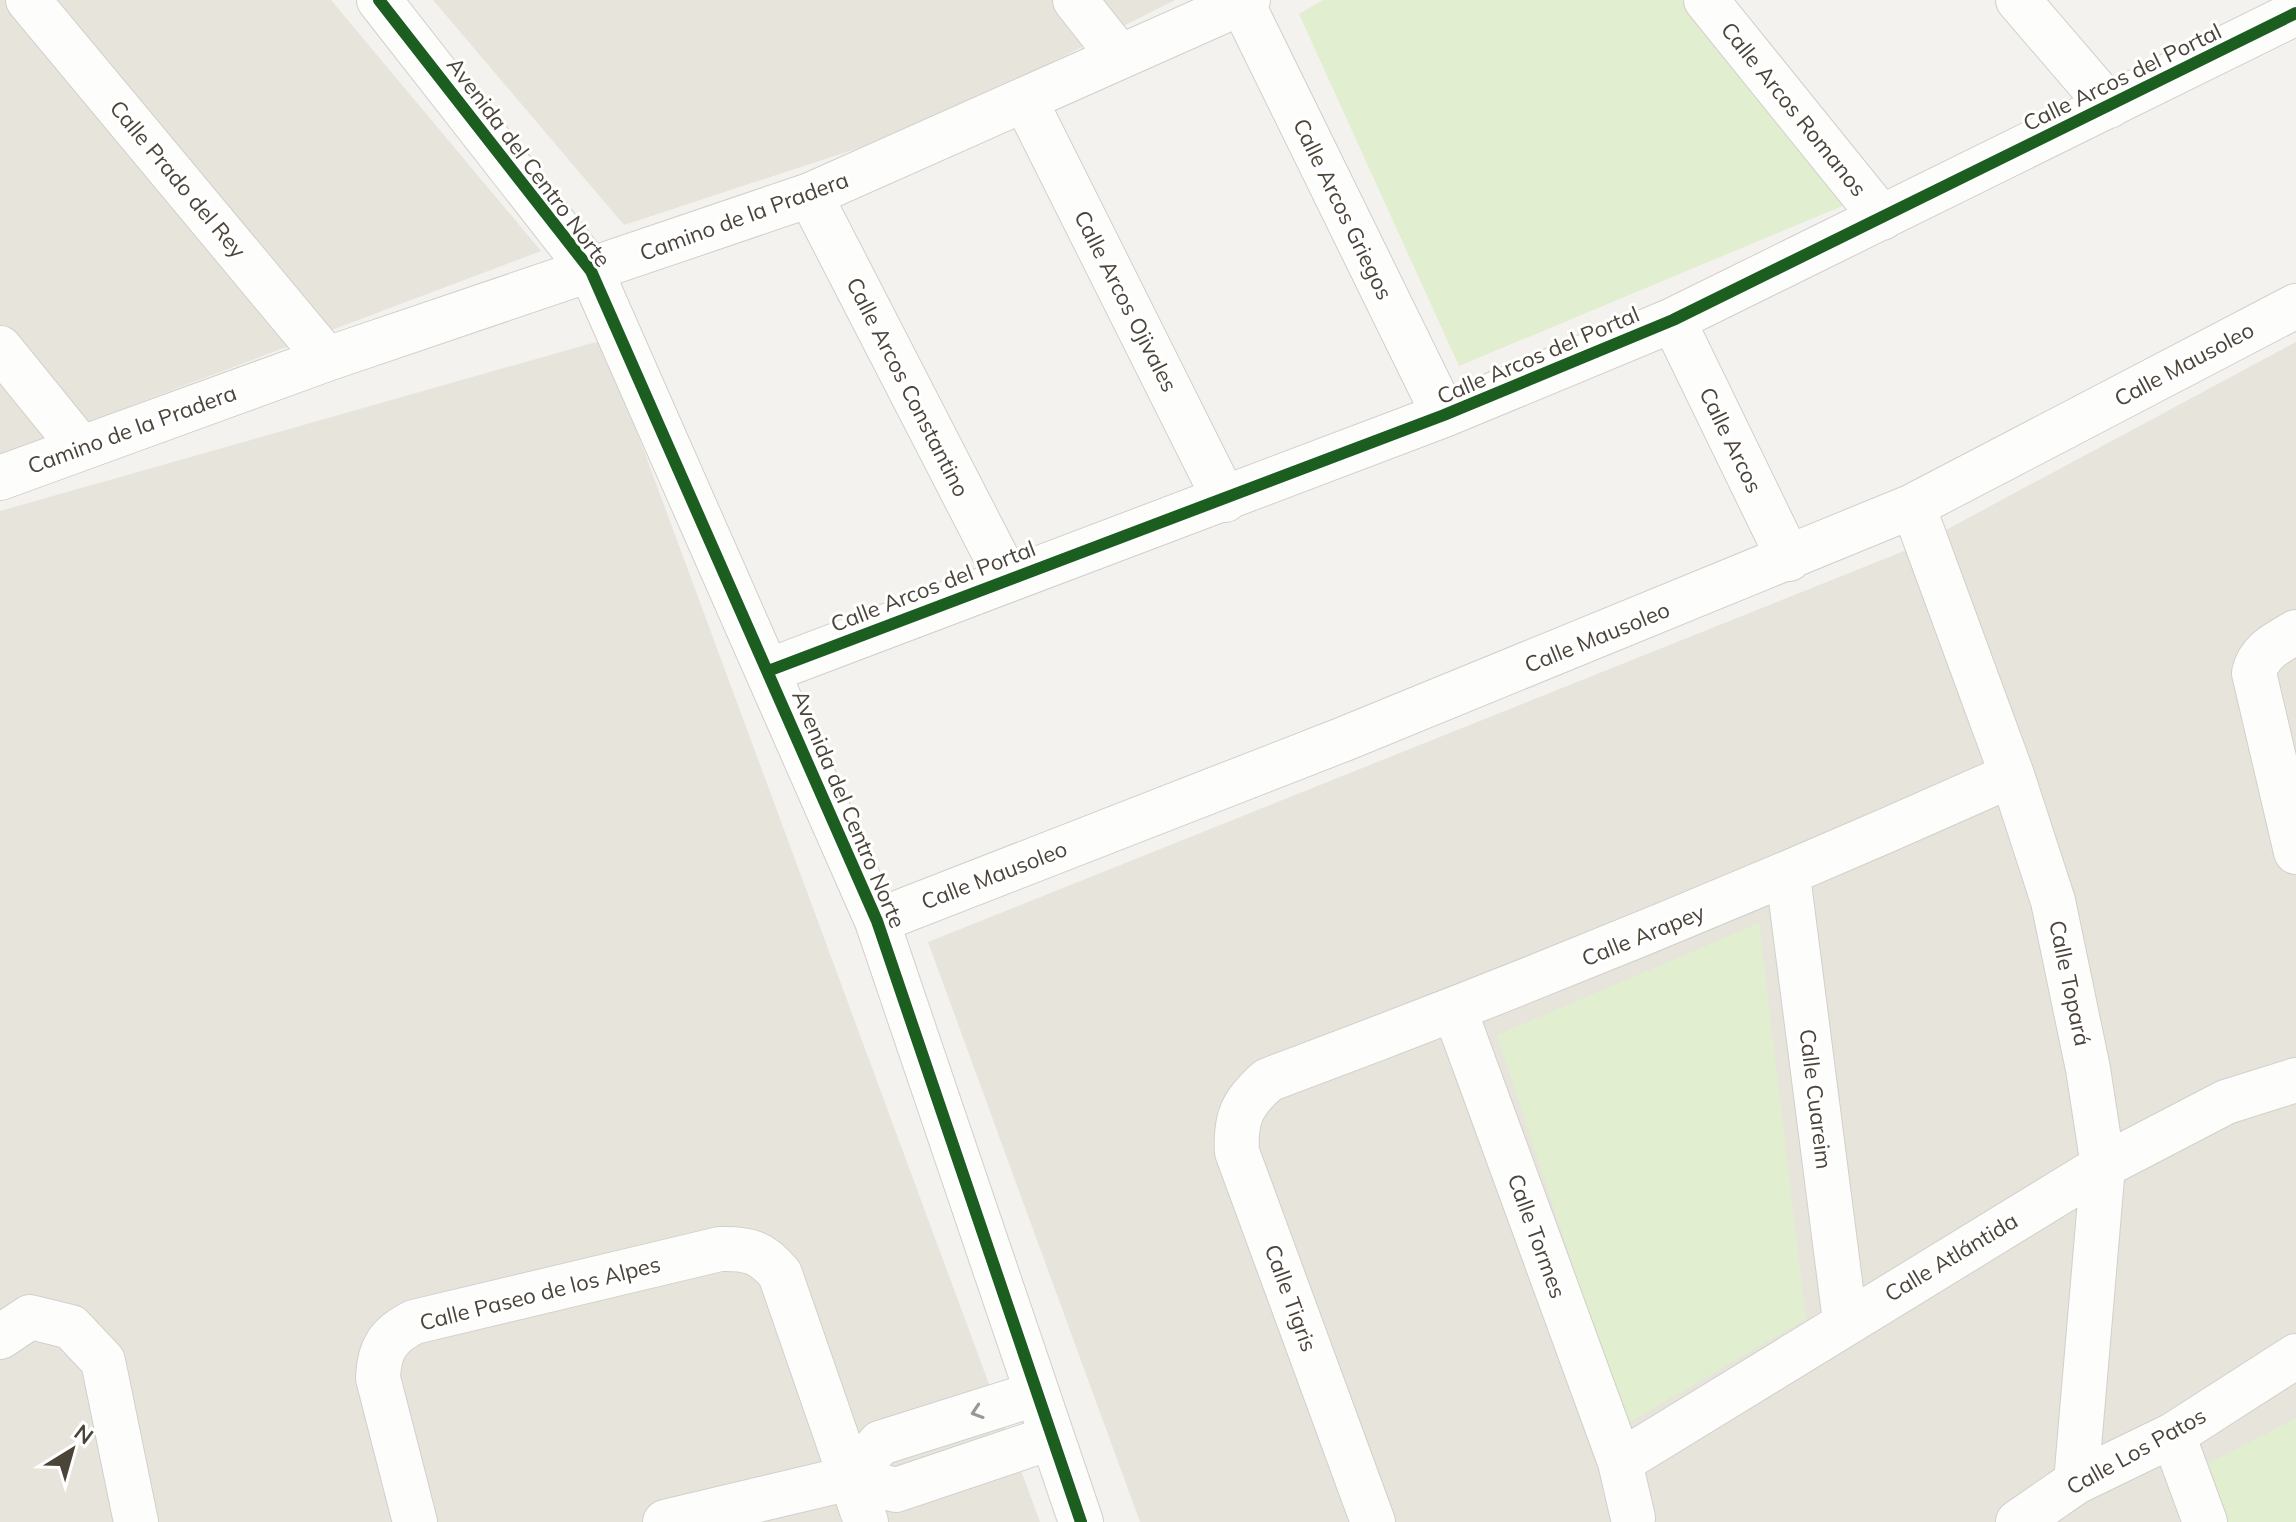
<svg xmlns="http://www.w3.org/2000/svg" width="2296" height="1522" viewBox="0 0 2296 1522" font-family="Mulish,sans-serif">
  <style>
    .residential { fill: #e7e4dc }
    .green { fill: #e1eecf }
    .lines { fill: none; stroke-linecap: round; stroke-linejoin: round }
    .minor-casing { stroke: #d2d0cb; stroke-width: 46 }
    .minor { stroke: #fdfdfc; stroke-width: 44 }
    .cycleway-casing { stroke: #fff; stroke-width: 17 }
    .cycleway { stroke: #1b5e20; stroke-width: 12 }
    .oneway { stroke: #9b9791 }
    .labels { text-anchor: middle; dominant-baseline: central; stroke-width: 6; stroke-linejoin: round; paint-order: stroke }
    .street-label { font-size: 22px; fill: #4b4439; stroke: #fff }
  </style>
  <rect width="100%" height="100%" fill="#f4f2ee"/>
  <!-- residential -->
  <path class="residential" d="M 0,0 L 331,0 L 541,251 L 0,455 Z
    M 433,0 L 1175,0 L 923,127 L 624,225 Z
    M 603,340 L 1040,1522 L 0,1522 L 0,511 Z
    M 2296,342 L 2296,1522 L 1140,1522 L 928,942 L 1914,547 Z"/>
  <!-- green -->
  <path class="green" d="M 1323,0 L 1685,0 L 1857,200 L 1459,366 L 1299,14 Z
    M 1759,923 L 1806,1319 L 1625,1425 L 1497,1035 Z
    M 2296,1418 L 2296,1522 L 2226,1522 L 2205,1465 Z"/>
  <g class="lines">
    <defs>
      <path id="minor" d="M 28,0 L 327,359
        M 379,0 L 591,271 L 877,921 L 1081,1522
        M 1075,0 L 1120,57
        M 1706,0 L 1882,218
        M 2018,0 L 2109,106
        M 1242,3 L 1444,415
        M 1026,102 L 1225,500
        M 810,195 L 1007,578
        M 1673,320 L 1789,559
        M 0,348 L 81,448
        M 0,478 L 327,359 L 810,195 L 1248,0
        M 1913,506 L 2012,775 L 2053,901 L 2088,1069 L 2103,1166 L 2076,1482
        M 2296,632 C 2277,643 2259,651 2254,673 L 2296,852
        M 768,671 L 1444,415 L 1673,320 L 2296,13
        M 1788,876 L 1845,1321
        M 877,921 L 1344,739 L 1913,506 L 2296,306
        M 1455,1011 L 1620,1462 L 1633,1518
        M 0,1337 L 30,1317 L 71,1327 L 103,1361 L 136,1522
        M 2173,1435 L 2205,1522
        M 1620,1462 L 2103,1166 L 2226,1102 L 2296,1080
        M 850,1478 L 880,1443 L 1035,1394
        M 415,1522 L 378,1378 C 379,1349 388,1335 414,1322 L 720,1249 C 748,1248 762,1252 780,1274 L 866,1522
        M 665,1522 L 850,1478 L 896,1490 L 1050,1438
        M 1373,1522 L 1237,1152 C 1235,1118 1242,1103 1268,1080 C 1520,986 1767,885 2012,775
        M 2018,1522 L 2076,1482 L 2173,1435 L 2296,1356"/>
    </defs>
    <!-- minor casing -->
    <use href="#minor" class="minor-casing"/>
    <!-- minor -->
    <use href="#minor" class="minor"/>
    <defs>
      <path id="cycleway" d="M 379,0 L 591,271 L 877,921 L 1081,1522
        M 768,671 L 1444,415 L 1673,320 L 2296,13"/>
    </defs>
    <!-- cycleway casing -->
    <use href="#cycleway" class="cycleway-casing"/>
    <!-- cycleway -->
    <use href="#cycleway" class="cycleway"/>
  </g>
  <!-- one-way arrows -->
  <defs><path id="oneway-chevron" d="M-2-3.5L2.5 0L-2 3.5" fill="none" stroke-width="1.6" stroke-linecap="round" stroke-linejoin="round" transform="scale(2)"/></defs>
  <use class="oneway" href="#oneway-chevron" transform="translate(977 1412) rotate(162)"/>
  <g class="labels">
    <!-- street labels -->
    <g class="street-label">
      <text transform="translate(2122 77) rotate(-26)">Calle Arcos del Portal</text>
      <text transform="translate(1794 109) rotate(51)">Calle Arcos Romanos</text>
      <text transform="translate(529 162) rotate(53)">Avenida del Centro Norte</text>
      <text transform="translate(178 179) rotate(50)">Calle Prado del Rey</text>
      <text transform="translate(1343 209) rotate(64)">Calle Arcos Griegos</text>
      <text transform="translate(744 216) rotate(-20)">Camino de la Pradera</text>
      <text transform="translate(1126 301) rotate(63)">Calle Arcos Ojivales</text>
      <text transform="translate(1538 355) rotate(-23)">Calle Arcos del Portal</text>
      <text transform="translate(2184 364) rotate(-28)">Calle Mausoleo</text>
      <text transform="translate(908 387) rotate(63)">Calle Arcos Constantino</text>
      <text transform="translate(132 429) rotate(-20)">Camino de la Pradera</text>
      <text transform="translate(1731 440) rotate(64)">Calle Arcos</text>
      <text transform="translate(933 586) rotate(-21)">Calle Arcos del Portal</text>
      <text transform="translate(1597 637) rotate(-22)">Calle Mausoleo</text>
      <text transform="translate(849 809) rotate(67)">Avenida del Centro Norte</text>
      <text transform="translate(994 875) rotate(-21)">Calle Mausoleo</text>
      <text transform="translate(1643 935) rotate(-22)">Calle Arapey</text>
      <text transform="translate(2070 983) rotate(78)">Calle Topará</text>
      <text transform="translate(1816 1099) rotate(83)">Calle Cuareim</text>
      <text transform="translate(1537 1236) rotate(70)">Calle Tormes</text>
      <text transform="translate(1951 1257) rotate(-31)">Calle Atlántida</text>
      <text transform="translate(540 1293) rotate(-14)">Calle Paseo de los Alpes</text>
      <text transform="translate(1291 1298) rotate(70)">Calle Tigris</text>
      <text transform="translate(2136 1451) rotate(-29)">Calle Los Patos</text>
    </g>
  </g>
  <!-- north arrow -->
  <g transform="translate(72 1450) rotate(37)" stroke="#ffffff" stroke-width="6" paint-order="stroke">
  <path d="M0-6L14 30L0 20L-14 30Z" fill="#4b4439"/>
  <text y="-12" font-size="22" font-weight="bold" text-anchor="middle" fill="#4b4439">N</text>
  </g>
</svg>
